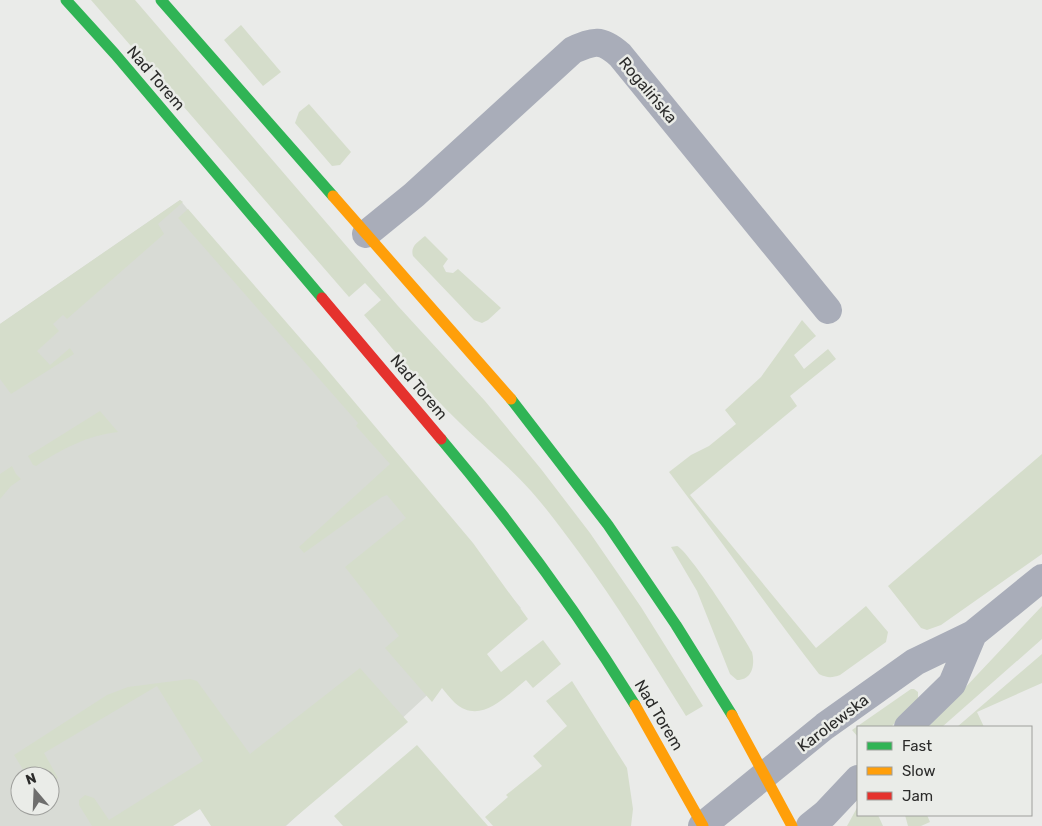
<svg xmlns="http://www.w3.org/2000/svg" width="1042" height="826" viewBox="0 0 1042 826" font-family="Rubik,sans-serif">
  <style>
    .built { fill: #d8dbd5; fill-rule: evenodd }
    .green { fill: #d5ddcb }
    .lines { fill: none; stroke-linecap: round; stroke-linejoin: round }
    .street { stroke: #a9adb9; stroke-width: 28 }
    .fast { stroke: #30b455; stroke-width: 11 }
    .slow { stroke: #ff9f0a; stroke-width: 11 }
    .jam { stroke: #e5322d; stroke-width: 11 }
    .labels { text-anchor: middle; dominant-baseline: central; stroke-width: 5; stroke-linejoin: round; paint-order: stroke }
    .street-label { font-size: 16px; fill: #2b2b2a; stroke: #eaece8 }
  </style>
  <rect width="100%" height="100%" fill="#eaebe9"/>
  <!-- built -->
  <path class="built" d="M 180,200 L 521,608 L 286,826 L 273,826 L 238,779 L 161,826 L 0,826 L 0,324 ZM 20,776 L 50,776 L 50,806 L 20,806 Z"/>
  <!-- green -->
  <path class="green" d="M 91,0 L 135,0 L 398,306 L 485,401 L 541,469 L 590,533 L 641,607 L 703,706 L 686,716 C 651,660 617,604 578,551 C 563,531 548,510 531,491 C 509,466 483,446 460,423 C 425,390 395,351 364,315 L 381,300 L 365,283 L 349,297 Z
    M 241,25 L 281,72 L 263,86 L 224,40 Z
    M 309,104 L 351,152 L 340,165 L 332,166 L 295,123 L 299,112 Z
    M 180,200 L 183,202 L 158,224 L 164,234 L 67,319 L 63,315 L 53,324 L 59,331 L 37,351 L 50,365 L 70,348 L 74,354 L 11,394 L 0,379 L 0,324 Z
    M 188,209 L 320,361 L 473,543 L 528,619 L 487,654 L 501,672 L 543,640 L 561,664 L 533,688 L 526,680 C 507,695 481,726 455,703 C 450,698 446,693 442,688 L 432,702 L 385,648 L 399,636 L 345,567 L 406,518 L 387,495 L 382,497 L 304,553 L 299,547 L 390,464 L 356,426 L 358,423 L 180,220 L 178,218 Z
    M 425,236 L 448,259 L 443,266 L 446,272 L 453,273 L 458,269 L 501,308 L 488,320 L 482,323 L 474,320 L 413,256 C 410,246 418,242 425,236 Z
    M 802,320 L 816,336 L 794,355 L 804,369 L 828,349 L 836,359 L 790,396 L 797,406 L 690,495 L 816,648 L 866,606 L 888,632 L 886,642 L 840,675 C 832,678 827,678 819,674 C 768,608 720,539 669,472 L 691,455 L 709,446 L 736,424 L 725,410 L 761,377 Z
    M 100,411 L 118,432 C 88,435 60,450 36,466 L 33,465 L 28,456 Z
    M 1042,454 L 1042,554 L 941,625 L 927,630 L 921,628 L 888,586 Z
    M 12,466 L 16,474 L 21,479 L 11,486 L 0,499 L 0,474 Z
    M 677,546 C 688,550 744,637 752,652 C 755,664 753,680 737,680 L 730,674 L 697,591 L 671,547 Z
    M 1042,606 L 1042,639 L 942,727 L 928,727 Z
    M 1042,654 L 1042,683 L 977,712 L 984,727 L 957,727 Z
    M 360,668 L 408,722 L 285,826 L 211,826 L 200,809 L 173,826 L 92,826 L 79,805 L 79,800 L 85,795 L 94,798 L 109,820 L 203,761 L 157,686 L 44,753 L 58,778 L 50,783 L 50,776 L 27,776 L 14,755 L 107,695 L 128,687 L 190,679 L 197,681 L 250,754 Z
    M 572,681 L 627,768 L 633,809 L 631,826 L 493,826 L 485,817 L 508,797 L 506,795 L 542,766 L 533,756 L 567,726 L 546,701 Z
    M 911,689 L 914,689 L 918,692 L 918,699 L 891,727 L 858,727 L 858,737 L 852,730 Z
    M 417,745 L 488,826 L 343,826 L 334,816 Z
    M 858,806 L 858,815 L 878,815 L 883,826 L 847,826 Z
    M 905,815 L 927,815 L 930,822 L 921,826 L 908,826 Z"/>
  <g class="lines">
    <!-- street -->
    <path class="street" d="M 366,234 L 414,195 L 573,50 C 594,41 601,38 620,55 L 828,310
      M 908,727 L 952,684 L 973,634
      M 702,826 L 825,726 L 915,662 L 973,634 L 1042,578
      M 810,826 L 825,814 L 858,779"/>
    <!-- fast -->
    <path class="fast" d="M 66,0 L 115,54 L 322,298
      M 161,0 L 333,196
      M 511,399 L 608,525 L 676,625 L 732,715
      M 441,439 C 512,523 577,611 635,705"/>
    <!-- slow -->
    <path class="slow" d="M 333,196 L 511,399
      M 635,705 L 703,826
      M 732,715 L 792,826"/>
    <!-- jam -->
    <path class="jam" d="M 322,298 L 441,439"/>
  </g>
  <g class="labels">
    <!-- street labels -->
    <g class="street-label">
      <text transform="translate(156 78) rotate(49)">Nad Torem</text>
      <text transform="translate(648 90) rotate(50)">Rogalińska</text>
      <text transform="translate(419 387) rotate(50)">Nad Torem</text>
      <text transform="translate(659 715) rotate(59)">Nad Torem</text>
      <text transform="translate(833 723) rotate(-37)">Karolewska</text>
    </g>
  </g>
  <!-- legend -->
  <rect x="857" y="726" width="175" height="90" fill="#eaece8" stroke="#9e9f9c"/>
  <rect x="867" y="742" width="25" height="8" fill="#30b455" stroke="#9e9f9c"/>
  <text x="902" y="751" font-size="15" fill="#2b2b2a">Fast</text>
  <rect x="867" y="767" width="25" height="8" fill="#ff9f0a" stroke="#9e9f9c"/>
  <text x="902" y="776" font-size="15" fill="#2b2b2a">Slow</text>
  <rect x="867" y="792" width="25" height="8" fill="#e5322d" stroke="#9e9f9c"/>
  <text x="902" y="801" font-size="15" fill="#2b2b2a">Jam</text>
  <!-- north arrow -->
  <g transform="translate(35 791) rotate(341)"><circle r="24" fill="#eaece8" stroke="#9e9f9c"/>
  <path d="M0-4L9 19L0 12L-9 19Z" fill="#6e6e6d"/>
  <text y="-8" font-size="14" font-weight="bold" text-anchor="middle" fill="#2b2b2a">N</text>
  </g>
</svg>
